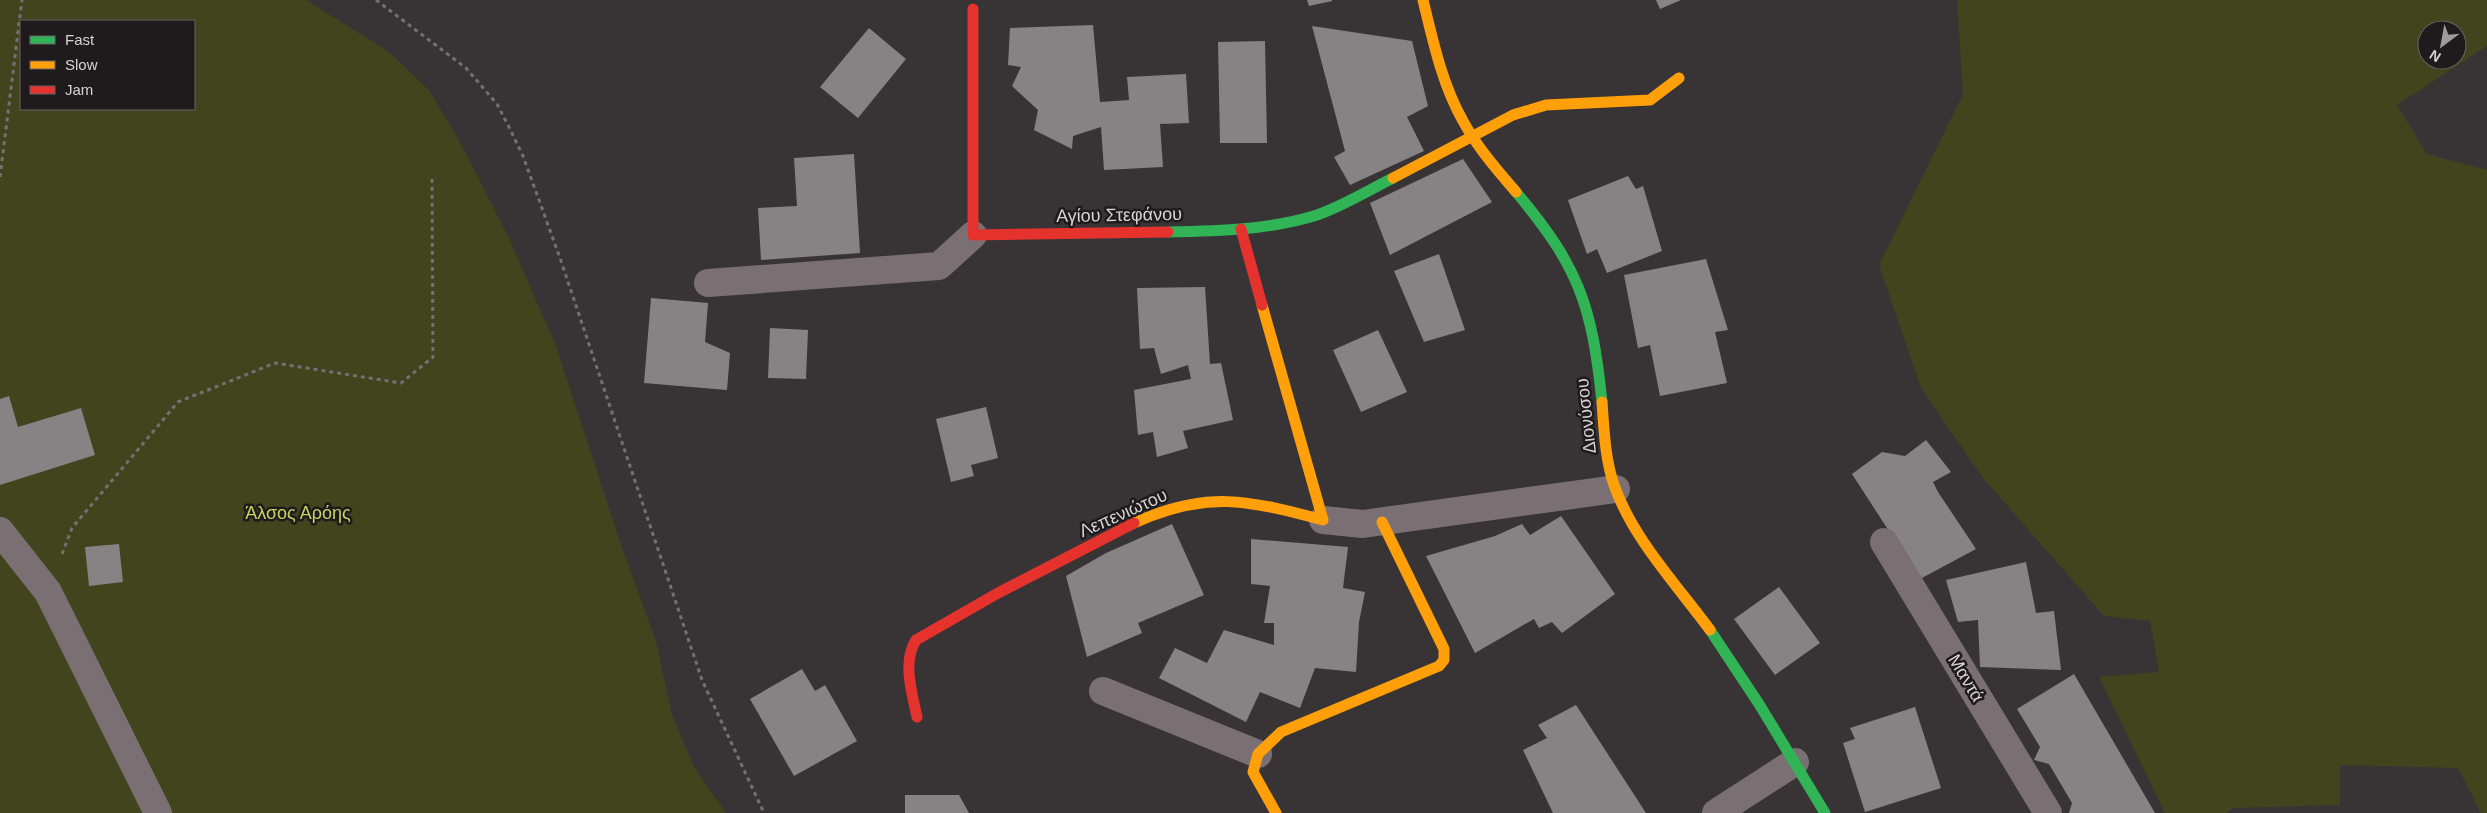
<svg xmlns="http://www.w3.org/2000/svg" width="2487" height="813" viewBox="0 0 2487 813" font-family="Arial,sans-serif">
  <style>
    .green { fill: #41441d; fill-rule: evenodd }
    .building { fill: #878385 }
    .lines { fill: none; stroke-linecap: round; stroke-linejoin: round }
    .path { stroke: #777072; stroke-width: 3; stroke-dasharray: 4 4; stroke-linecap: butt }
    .street { stroke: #7a7074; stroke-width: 28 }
    .fast { stroke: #30b455; stroke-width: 11 }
    .slow { stroke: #ff9f0a; stroke-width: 11 }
    .jam { stroke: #e5322d; stroke-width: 11 }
    .labels { text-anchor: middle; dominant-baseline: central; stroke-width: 5; stroke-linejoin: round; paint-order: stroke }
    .street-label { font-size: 18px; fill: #d7d2d4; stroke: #1f1b1d }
    .park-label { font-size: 18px; fill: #c7d35f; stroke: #1f1b1d }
  </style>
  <rect width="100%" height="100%" fill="#383436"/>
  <!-- green -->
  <path class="green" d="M 0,0 L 306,0 L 389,52 L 429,90 L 460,142 L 508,236 L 556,346 L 622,548 L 656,641 L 672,715 L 694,767 L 726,813 L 0,813 ZM 21,21 L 194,21 L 194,109 L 21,109 Z
    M 1957,0 L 2487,0 L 2487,46 L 2397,105 L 2427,154 L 2487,170 L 2487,813 L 2481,813 L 2458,768 L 2340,765 L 2340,805 L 2233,808 L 2226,813 L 2165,813 L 2099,677 L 2159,672 L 2150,621 L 2104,616 L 1983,478 L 1921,388 L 1879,265 L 1963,94 ZM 2427,30 L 2457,30 L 2457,60 L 2427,60 Z"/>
  <!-- building -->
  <path class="building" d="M 1307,0 L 1332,0 L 1332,1 L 1309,6 Z
    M 1656,0 L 1681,0 L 1660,9 Z
    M 1093,25 L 1100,102 L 1129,100 L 1127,77 L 1186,74 L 1189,123 L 1160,124 L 1163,167 L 1104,170 L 1101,127 L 1073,136 L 1072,149 L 1034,130 L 1038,110 L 1012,86 L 1021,67 L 1008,65 L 1010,28 Z
    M 1312,26 L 1412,41 L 1428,106 L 1407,117 L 1424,151 L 1350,185 L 1334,157 L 1345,151 Z
    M 869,28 L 906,59 L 858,118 L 820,87 Z
    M 1265,41 L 1267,143 L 1220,143 L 1218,42 Z
    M 854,154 L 860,253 L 761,260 L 758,208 L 797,206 L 794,158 Z
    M 1463,159 L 1492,202 L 1390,255 L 1370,203 Z
    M 1628,176 L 1636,189 L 1643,186 L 1662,251 L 1607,273 L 1597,249 L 1587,254 L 1568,200 Z
    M 1439,254 L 1465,330 L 1424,342 L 1394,271 Z
    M 1706,259 L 1728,330 L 1715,332 L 1727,383 L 1660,396 L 1650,345 L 1638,348 L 1624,275 Z
    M 1205,287 L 1210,364 L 1221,363 L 1233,420 L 1183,431 L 1188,448 L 1157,457 L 1153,432 L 1138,435 L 1134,390 L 1191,379 L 1188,365 L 1161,374 L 1154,348 L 1140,349 L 1137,288 Z
    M 651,298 L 708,303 L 705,342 L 730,353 L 727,390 L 644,383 Z
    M 770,328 L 808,330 L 806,379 L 768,378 Z
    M 1378,330 L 1407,392 L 1361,412 L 1333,350 Z
    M 9,396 L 18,427 L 81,408 L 95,455 L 0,485 L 0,399 Z
    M 986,407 L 998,458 L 971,465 L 974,476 L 951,482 L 936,419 Z
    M 1926,440 L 1951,472 L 1933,482 L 1938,492 L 1976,549 L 1920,579 L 1852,474 L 1882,452 L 1905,456 Z
    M 1561,516 L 1615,594 L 1562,633 L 1552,622 L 1539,628 L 1534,619 L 1475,653 L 1426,556 L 1495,536 L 1522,524 L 1530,535 Z
    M 1172,524 L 1204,595 L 1138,623 L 1142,633 L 1087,657 L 1066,576 L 1106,553 Z
    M 1251,539 L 1348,547 L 1343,588 L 1365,592 L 1359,622 L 1356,672 L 1315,668 L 1300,708 L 1260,692 L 1246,722 L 1159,678 L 1175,648 L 1207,663 L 1224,630 L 1274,645 L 1274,623 L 1264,623 L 1270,586 L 1251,584 Z
    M 119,544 L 123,582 L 89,586 L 85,547 Z
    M 2026,562 L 2036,613 L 2054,611 L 2061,670 L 1980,667 L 1978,620 L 1958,622 L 1946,580 Z
    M 1779,587 L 1820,643 L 1775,675 L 1734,619 Z
    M 802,669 L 815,691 L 825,685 L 857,741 L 794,776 L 750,699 Z
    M 2074,674 L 2155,813 L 2069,813 L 2072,803 L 2049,764 L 2034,760 L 2040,747 L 2017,709 Z
    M 1576,705 L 1646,813 L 1553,813 L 1523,750 L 1547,738 L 1538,725 Z
    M 1915,707 L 1941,788 L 1865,812 L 1843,743 L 1855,739 L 1850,728 Z
    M 905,795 L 959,795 L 969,813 L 905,813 Z"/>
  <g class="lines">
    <!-- path -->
    <path class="path" d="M 376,0 L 466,68 L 497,104 L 510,129 L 523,156 L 560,258 L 702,680 L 764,813
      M 0,177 L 22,0
      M 62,554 L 72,528 L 178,402 L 275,363 L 401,383 L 433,357 L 432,179"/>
    <!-- street -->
    <path class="street" d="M 708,283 L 939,266 L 973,235
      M 1323,520 L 1363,524 L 1616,489
      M 0,531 L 48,592 L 158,813
      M 1884,542 L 2048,813
      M 1103,691 L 1258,754
      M 1716,813 L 1795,762"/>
    <!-- fast -->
    <path class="fast" d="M 1516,192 C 1579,267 1592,305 1602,402
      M 1168,232 C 1219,231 1269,230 1317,215 C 1343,206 1369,190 1393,178
      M 1710,630 L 1759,704 L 1825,813"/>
    <!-- slow -->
    <path class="slow" d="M 1423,0 C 1433,41 1442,84 1463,121 C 1477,147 1497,170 1516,192
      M 1393,178 L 1513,115 L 1546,105 L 1650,100 L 1679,78
      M 1602,402 C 1604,429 1605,459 1614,485 C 1633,539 1677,585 1710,630
      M 1134,523 C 1207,490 1248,500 1323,520 L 1262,305
      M 1276,813 L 1253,772 L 1258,754 L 1281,732 L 1439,666 L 1444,660 L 1444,649 L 1382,522"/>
    <!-- jam -->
    <path class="jam" d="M 973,9 L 973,235 L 1168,232
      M 1241,229 L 1262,305
      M 917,717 C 912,693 902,662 916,640 L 998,593 L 1134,523"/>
  </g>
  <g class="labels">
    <!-- street labels -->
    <g class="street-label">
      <text transform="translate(1119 215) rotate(-1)">Αγίου Στεφάνου</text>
      <text transform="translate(1586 416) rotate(-96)">Διονύσου</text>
      <text transform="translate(1123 513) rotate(-24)">Λεπενιώτου</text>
      <text transform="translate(1966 678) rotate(59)">Μαντά</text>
    </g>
    <!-- park labels -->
    <g class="park-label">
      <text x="298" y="513">Άλσος Αρόης</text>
    </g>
  </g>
  <!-- legend -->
  <rect x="20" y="20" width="175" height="90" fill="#1f1b1d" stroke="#696466"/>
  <rect x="30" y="36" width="25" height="8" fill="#30b455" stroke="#696466"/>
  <text x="65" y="45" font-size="15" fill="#d7d2d4">Fast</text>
  <rect x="30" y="61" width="25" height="8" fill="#ff9f0a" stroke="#696466"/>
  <text x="65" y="70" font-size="15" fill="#d7d2d4">Slow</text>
  <rect x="30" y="86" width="25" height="8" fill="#e5322d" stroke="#696466"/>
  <text x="65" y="95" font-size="15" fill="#d7d2d4">Jam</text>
  <!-- north arrow -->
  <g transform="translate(2442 45) rotate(212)"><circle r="24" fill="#1f1b1d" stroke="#696466"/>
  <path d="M0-4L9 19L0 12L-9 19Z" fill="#9f9b9d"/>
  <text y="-8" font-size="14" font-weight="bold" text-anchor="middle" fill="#d7d2d4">N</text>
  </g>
</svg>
